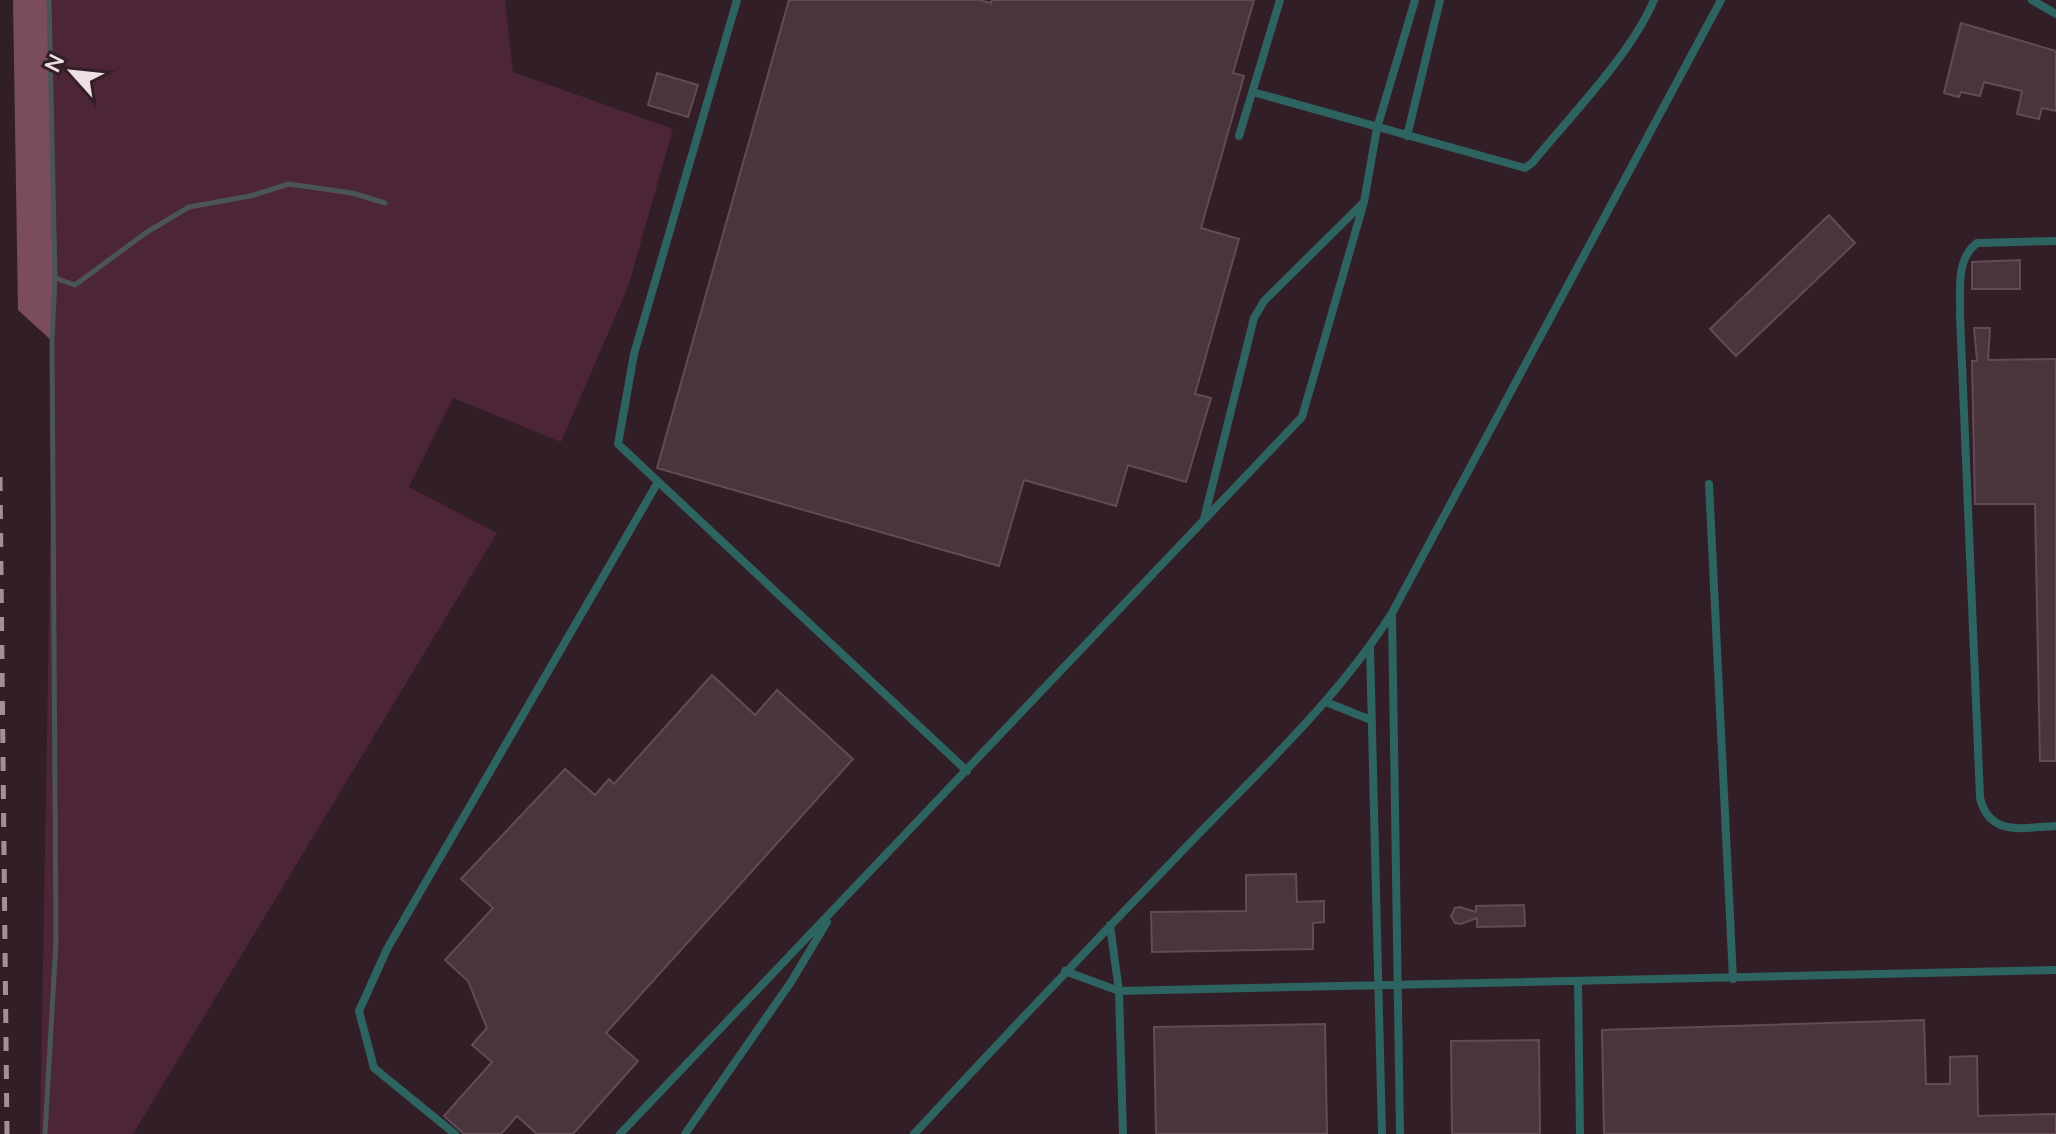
<svg xmlns="http://www.w3.org/2000/svg" width="2056" height="1134" viewBox="0 0 2056 1134" font-family="Mulish,sans-serif">
  <style>
    .green { fill: #4c2636 }
    .forest { fill: #7a4c5e }
    .lines { fill: none; stroke-linecap: round; stroke-linejoin: round }
    .stream { stroke: #4b5556; stroke-width: 5 }
    .building { fill: #4a353c; stroke: #624b54; stroke-width: 2 }
    .lane { stroke: #2d6360; stroke-width: 8 }
    .rail { stroke: #a19097; stroke-width: 5; stroke-dasharray: 14 14; stroke-linecap: butt }
  </style>
  <rect width="100%" height="100%" fill="#321e26"/>
  <!-- green -->
  <path class="green" d="M 50,0 L 505,0 L 513,72 L 673,129 L 628,287 L 561,442 L 453,398 L 409,487 L 497,533 L 133,1134 L 40,1134 L 55,278 Z"/>
  <!-- forest -->
  <path class="forest" d="M 13,0 L 50,0 L 55,278 L 52,341 L 18,310 Z"/>
  <g class="lines">
    <!-- stream -->
    <path class="stream" d="M 55,278 L 75,285 L 147,232 L 189,207 L 250,196 L 289,184 L 352,193 L 385,203
      M 45,1134 L 56,941 L 52,341 L 55,278 L 49,0"/>
  </g>
  <!-- building -->
  <path class="building" d="M 789,0 L 979,0 L 991,3 L 992,0 L 1254,0 L 1233,73 L 1244,76 L 1201,228 L 1239,239 L 1195,394 L 1211,398 L 1186,482 L 1128,465 L 1116,506 L 1024,480 L 999,566 L 657,468 Z
    M 1961,23 L 2056,51 L 2056,111 L 2042,108 L 2039,119 L 2017,114 L 2022,91 L 1984,82 L 1980,96 L 1961,92 L 1959,97 L 1944,93 Z
    M 657,73 L 698,85 L 688,117 L 648,105 Z
    M 1829,215 L 1855,243 L 1736,356 L 1710,329 Z
    M 2020,260 L 2020,289 L 1972,289 L 1972,262 Z
    M 1974,328 L 1990,328 L 1988,360 L 2056,359 L 2056,761 L 2040,761 L 2035,504 L 1975,504 L 1972,361 L 1977,361 Z
    M 712,675 L 755,715 L 777,690 L 853,759 L 606,1033 L 638,1061 L 573,1134 L 537,1134 L 517,1116 L 501,1134 L 464,1134 L 444,1116 L 492,1062 L 472,1045 L 487,1028 L 468,981 L 445,960 L 493,908 L 461,879 L 565,769 L 595,795 L 609,779 L 614,784 Z
    M 1296,874 L 1297,902 L 1324,901 L 1324,922 L 1313,923 L 1313,949 L 1152,952 L 1151,912 L 1246,911 L 1246,875 Z
    M 1524,905 L 1525,926 L 1477,927 L 1477,918 L 1461,924 L 1455,923 L 1451,916 L 1455,908 L 1460,907 L 1476,912 L 1476,906 Z
    M 1924,1020 L 1926,1084 L 1950,1084 L 1950,1057 L 1977,1056 L 1978,1116 L 2056,1114 L 2056,1134 L 1604,1134 L 1602,1030 Z
    M 1325,1024 L 1327,1134 L 1156,1134 L 1154,1027 Z
    M 1539,1040 L 1540,1134 L 1452,1134 L 1451,1041 Z"/>
  <g class="lines">
    <!-- lane -->
    <path class="lane" d="M 737,0 L 634,354 L 618,444 L 967,771
      M 2032,0 L 2056,14
      M 1253,92 L 1525,168 L 1532,163 C 1571,115 1630,56 1654,0
      M 1239,136 L 1280,0
      M 1407,136 L 1440,0
      M 2056,241 L 1977,243 C 1955,260 1961,290 1960,316 L 1980,798 C 1990,838 2024,827 2056,826
      M 1709,484 L 1733,979
      M 1204,519 L 1254,318 L 1264,301 L 1363,203
      M 1392,615 L 1400,1134
      M 1370,648 L 1382,1134
      M 1326,702 L 1371,720
      M 1110,925 L 1119,991 L 1123,1134
      M 1065,971 L 1119,991 L 2056,970
      M 1578,982 L 1580,1134
      M 455,1134 L 374,1068 L 359,1011 L 387,949 L 658,482
      M 620,1134 L 1302,417 L 1364,202 L 1377,128 L 1415,0
      M 685,1134 L 791,982 L 827,922
      M 914,1134 C 1004,1037 1095,941 1187,846 C 1259,771 1336,701 1392,613 L 1721,0"/>
    <!-- rail -->
    <path class="rail" d="M 0,477 L 7,1134"/>
  </g>
  <!-- north arrow -->
  <g transform="translate(72 72) rotate(297)" stroke="#321e26" stroke-width="6" paint-order="stroke">
  <path d="M0-6L14 30L0 20L-14 30Z" fill="#eddfe4"/>
  <text y="-12" font-size="22" font-weight="bold" text-anchor="middle" fill="#eddfe4">N</text>
  </g>
</svg>
